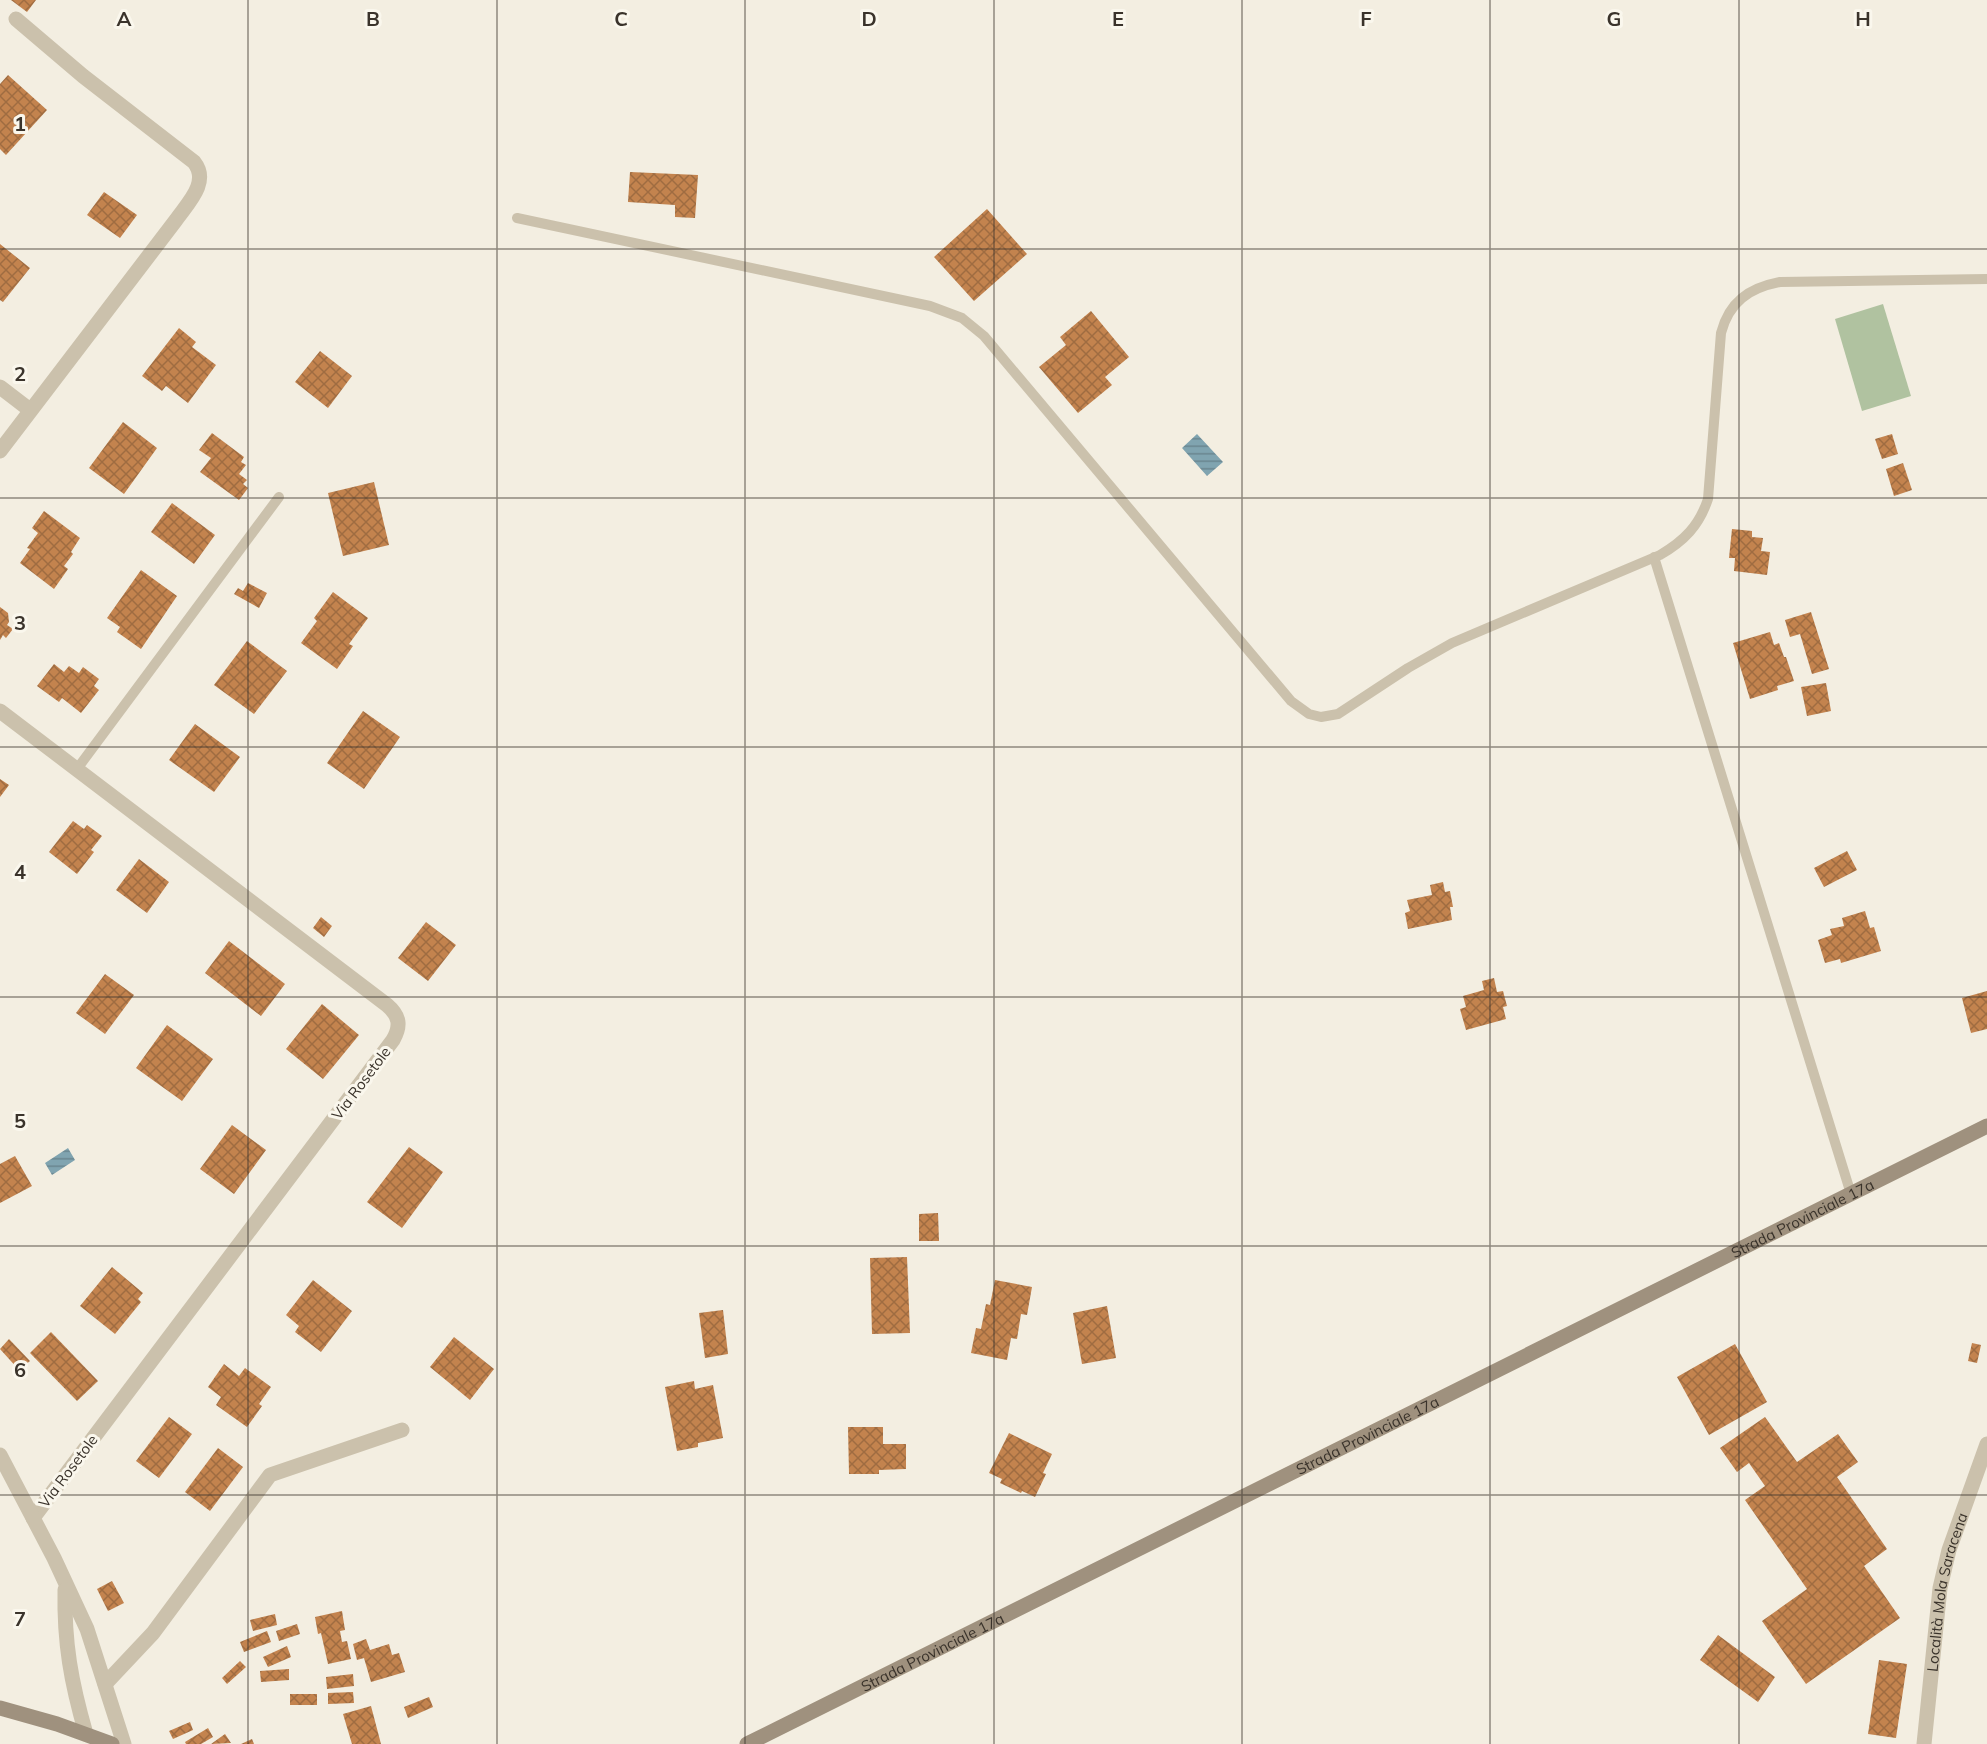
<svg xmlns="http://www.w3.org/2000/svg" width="1987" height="1744" viewBox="0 0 1987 1744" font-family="Mulish,sans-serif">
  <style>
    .garden { fill: #b0c2a0 }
    .water { fill: url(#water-rules) }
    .building { fill: url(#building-cross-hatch) }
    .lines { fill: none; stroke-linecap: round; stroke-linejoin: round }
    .service { stroke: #cbc1ac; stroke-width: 10 }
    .minor { stroke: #cbc1ac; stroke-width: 15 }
    .tertiary { stroke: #cbc1ac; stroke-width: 15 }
    .secondary { stroke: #9f917e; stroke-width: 15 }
    .grid { fill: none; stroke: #3a332b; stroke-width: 1.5; stroke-opacity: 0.55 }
    .labels { text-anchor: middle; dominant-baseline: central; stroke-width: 6; stroke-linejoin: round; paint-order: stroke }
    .street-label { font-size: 15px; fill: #3a332b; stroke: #faf7ed }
    .grid-label { font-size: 20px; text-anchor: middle; font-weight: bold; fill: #3a332b; stroke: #faf7ed; stroke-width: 6; stroke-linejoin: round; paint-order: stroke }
  </style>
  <defs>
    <pattern id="water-rules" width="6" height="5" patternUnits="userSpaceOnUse" patternTransform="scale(1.5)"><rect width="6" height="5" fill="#80a4b0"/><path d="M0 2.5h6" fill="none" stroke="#6a868f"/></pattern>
    <pattern id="building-cross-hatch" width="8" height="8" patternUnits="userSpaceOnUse" patternTransform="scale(1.5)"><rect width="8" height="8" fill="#c3834e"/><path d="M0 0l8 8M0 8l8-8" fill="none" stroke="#9f6c41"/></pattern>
  </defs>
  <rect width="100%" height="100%" fill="#f3eee1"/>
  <!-- garden -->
  <path class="garden" d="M 1883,304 L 1911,396 L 1862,411 L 1835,319 Z"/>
  <!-- water -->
  <path class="water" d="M 1197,434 L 1223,462 L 1207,476 L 1182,448 Z
    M 68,1148 L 75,1160 L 52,1175 L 45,1163 Z"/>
  <!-- building -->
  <path class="building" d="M 11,0 L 36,0 L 27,12 Z
    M 8,75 L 47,110 L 6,155 L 0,149 L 0,84 Z
    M 630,172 L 698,175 L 695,218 L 675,217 L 675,205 L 628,202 Z
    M 104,192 L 137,215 L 120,238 L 87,215 Z
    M 987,209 L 1027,254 L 974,301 L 934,257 Z
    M 0,244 L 30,268 L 3,302 L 0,300 Z
    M 1091,311 L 1129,357 L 1105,377 L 1112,385 L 1078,413 L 1039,367 L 1066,345 L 1060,337 Z
    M 179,328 L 196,342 L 192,347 L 216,365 L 188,403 L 166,386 L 162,391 L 142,376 Z
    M 320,351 L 352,376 L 328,408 L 295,382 Z
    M 123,422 L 157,448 L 124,494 L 89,468 Z
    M 212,433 L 244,457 L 241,462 L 246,465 L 239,474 L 247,480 L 243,484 L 248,488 L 239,500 L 200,472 L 211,458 L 199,450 Z
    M 1892,434 L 1898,454 L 1882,459 L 1875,439 Z
    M 1903,463 L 1912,490 L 1894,496 L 1886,469 Z
    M 374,482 L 389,545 L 343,556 L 328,493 Z
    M 172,503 L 215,535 L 194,564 L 151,532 Z
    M 44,511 L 80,538 L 71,552 L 73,554 L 64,566 L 68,569 L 54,589 L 20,563 L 30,549 L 27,548 L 38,533 L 32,528 Z
    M 1732,529 L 1752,531 L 1752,537 L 1763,538 L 1761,551 L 1770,552 L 1767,575 L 1734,571 L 1735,558 L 1729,558 Z
    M 141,570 L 177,596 L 141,649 L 117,632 L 120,627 L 107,618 Z
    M 248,583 L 267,593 L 259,608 L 234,594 L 238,588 L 243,591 Z
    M 333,592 L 368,618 L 349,644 L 353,646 L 337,669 L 301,643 L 317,621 L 314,618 Z
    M 0,607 L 8,613 L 9,622 L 7,625 L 13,629 L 6,638 L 3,635 L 0,640 Z
    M 1811,612 L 1829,669 L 1812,674 L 1800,634 L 1790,637 L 1785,620 Z
    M 1770,632 L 1774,645 L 1779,643 L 1784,657 L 1786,657 L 1794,681 L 1777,686 L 1778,690 L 1750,699 L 1733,643 Z
    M 247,641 L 287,671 L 254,714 L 214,685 Z
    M 54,664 L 64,672 L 69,666 L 79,673 L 83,667 L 99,679 L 94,686 L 99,690 L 81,713 L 62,698 L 59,702 L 37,686 Z
    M 1826,683 L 1831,711 L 1807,716 L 1801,687 Z
    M 363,711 L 400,737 L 364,789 L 327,763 Z
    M 195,724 L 240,757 L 214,792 L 169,760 Z
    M 0,779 L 9,785 L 0,797 Z
    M 73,821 L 84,829 L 87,825 L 102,836 L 91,850 L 94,852 L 77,874 L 49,852 Z
    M 1847,851 L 1857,870 L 1824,887 L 1814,868 Z
    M 139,859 L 169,882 L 147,913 L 116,890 Z
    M 1443,882 L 1445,892 L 1450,891 L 1453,907 L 1450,907 L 1452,920 L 1408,929 L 1405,913 L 1410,911 L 1407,900 L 1432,895 L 1430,885 Z
    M 1865,911 L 1870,928 L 1874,927 L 1881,951 L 1841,963 L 1840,959 L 1825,963 L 1818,940 L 1832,935 L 1830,929 L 1844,926 L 1842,918 Z
    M 321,917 L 332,926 L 324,937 L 313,928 Z
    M 426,922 L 456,945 L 428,981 L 398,958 Z
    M 229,941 L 285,984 L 261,1016 L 205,973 Z
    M 105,974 L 134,995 L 105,1034 L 76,1013 Z
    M 1494,978 L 1497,992 L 1503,991 L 1507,1006 L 1503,1007 L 1506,1019 L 1466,1030 L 1460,1009 L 1466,1007 L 1463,996 L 1484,990 L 1482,981 Z
    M 1987,991 L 1987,1029 L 1971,1033 L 1962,998 Z
    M 322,1004 L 359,1035 L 323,1079 L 286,1049 Z
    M 167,1025 L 213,1059 L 182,1101 L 136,1068 Z
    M 232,1125 L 266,1150 L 234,1194 L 200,1169 Z
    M 409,1147 L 443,1172 L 402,1228 L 367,1202 Z
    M 15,1156 L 32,1186 L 0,1203 L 0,1164 Z
    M 938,1213 L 939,1241 L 919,1241 L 919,1214 Z
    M 907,1257 L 910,1333 L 872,1334 L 870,1258 Z
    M 112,1267 L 143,1293 L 138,1299 L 141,1302 L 115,1334 L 80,1306 Z
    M 313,1280 L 352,1311 L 321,1352 L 295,1332 L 299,1326 L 286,1315 Z
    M 995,1280 L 1032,1287 L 1027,1315 L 1021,1314 L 1017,1339 L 1011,1338 L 1007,1360 L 971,1353 L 976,1328 L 981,1329 L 986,1304 L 990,1305 Z
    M 1107,1306 L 1116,1358 L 1082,1364 L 1073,1313 Z
    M 723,1310 L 728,1354 L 705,1358 L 699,1313 Z
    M 51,1332 L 98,1381 L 77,1401 L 30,1353 Z
    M 454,1337 L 494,1369 L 470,1400 L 430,1367 Z
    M 9,1339 L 30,1361 L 19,1370 L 0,1349 Z
    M 1972,1343 L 1981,1345 L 1977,1363 L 1968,1361 Z
    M 1735,1344 L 1767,1402 L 1709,1435 L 1677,1377 Z
    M 224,1364 L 239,1376 L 245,1368 L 271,1387 L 259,1404 L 262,1406 L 247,1427 L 216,1405 L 221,1397 L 208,1387 Z
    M 694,1381 L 695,1389 L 713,1385 L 723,1438 L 698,1443 L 698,1447 L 677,1451 L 665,1387 Z
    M 169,1417 L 192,1434 L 159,1478 L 136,1461 Z
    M 1765,1417 L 1797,1462 L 1838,1434 L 1858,1462 L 1837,1477 L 1887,1549 L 1864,1566 L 1900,1618 L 1806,1684 L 1762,1621 L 1807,1589 L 1745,1500 L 1765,1486 L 1749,1463 L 1737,1472 L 1720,1448 Z
    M 848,1427 L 883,1427 L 883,1444 L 906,1444 L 906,1469 L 879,1470 L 879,1474 L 849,1474 Z
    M 1009,1433 L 1052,1454 L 1043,1473 L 1046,1474 L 1035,1497 L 1022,1491 L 1021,1493 L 1000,1483 L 1002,1479 L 989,1473 Z
    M 218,1448 L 243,1467 L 210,1511 L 185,1492 Z
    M 112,1581 L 124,1603 L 108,1611 L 97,1589 Z
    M 342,1611 L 345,1630 L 340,1631 L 342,1642 L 347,1641 L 351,1659 L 328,1664 L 321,1633 L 318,1634 L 315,1617 Z
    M 275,1614 L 277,1625 L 253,1631 L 250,1620 Z
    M 297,1624 L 300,1634 L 279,1641 L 276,1631 Z
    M 267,1631 L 271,1642 L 244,1652 L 240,1642 Z
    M 1718,1635 L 1775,1677 L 1758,1702 L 1700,1660 Z
    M 366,1639 L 370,1650 L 389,1644 L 392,1655 L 399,1653 L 405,1672 L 371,1682 L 364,1658 L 357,1660 L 353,1644 Z
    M 287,1646 L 291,1657 L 268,1667 L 263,1657 Z
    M 1879,1660 L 1907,1664 L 1896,1738 L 1868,1734 Z
    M 240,1661 L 246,1667 L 227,1684 L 222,1678 Z
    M 289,1669 L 289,1680 L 261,1682 L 260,1671 Z
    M 353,1674 L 354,1686 L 327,1689 L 326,1677 Z
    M 353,1692 L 354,1703 L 328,1704 L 328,1693 Z
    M 290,1694 L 317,1694 L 317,1705 L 290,1705 Z
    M 429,1697 L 433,1707 L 408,1718 L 404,1707 Z
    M 371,1706 L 381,1744 L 352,1744 L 343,1714 Z
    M 190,1722 L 193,1730 L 173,1739 L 169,1731 Z
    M 208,1728 L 213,1737 L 201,1744 L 186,1744 L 185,1742 Z
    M 225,1734 L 231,1743 L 211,1744 Z
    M 252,1739 L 254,1744 L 241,1744 Z"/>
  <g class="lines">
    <!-- service -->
    <path class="service" d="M 517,218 L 930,306 L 962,318 L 984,336 L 1291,701 L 1309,714 L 1321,717 L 1338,714 L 1408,668 L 1452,643 L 1660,555 C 1684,541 1699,526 1708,499 L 1721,333 C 1729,302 1749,288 1780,282 L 1987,279
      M 1654,557 L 1851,1194
      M 77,769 L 279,497"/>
    <!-- minor -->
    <path class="minor" d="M 0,387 L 30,410
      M 0,451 L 176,220 C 188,203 210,182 194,162 L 83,76 L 16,19
      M 0,711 L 387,1005 C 400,1016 401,1026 393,1040 L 33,1518
      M 105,1684 L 153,1633 L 270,1475 L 402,1430"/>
    <!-- tertiary -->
    <g class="tertiary">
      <path d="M 0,1455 L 54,1558 L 87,1629 L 124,1744"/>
      <path d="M 65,1590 C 64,1643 71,1682 86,1734"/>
      <path id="s1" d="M 1924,1744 L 1940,1588 L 1949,1550 L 1987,1444"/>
    </g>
    <!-- secondary -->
    <g class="secondary">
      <path d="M 0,1708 L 57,1724 L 112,1744"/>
      <path id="s2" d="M 747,1744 L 1987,1126"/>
    </g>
  </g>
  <!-- grid -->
  <path class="grid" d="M 248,0 L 248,1744M 497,0 L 497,1744M 745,0 L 745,1744M 994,0 L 994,1744M 1242,0 L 1242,1744M 1490,0 L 1490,1744M 1739,0 L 1739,1744M 0,249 L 1987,249M 0,498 L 1987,498M 0,747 L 1987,747M 0,997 L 1987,997M 0,1246 L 1987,1246M 0,1495 L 1987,1495"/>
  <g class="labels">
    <!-- street labels -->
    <g class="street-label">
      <text transform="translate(361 1083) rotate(-53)">Via Rosetole</text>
      <text stroke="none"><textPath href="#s2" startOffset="1179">Strada Provinciale 17a</textPath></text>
      <text stroke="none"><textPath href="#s2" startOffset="693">Strada Provinciale 17a</textPath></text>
      <text transform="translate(68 1471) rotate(-53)">Via Rosetole</text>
      <text stroke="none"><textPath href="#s1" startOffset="154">Località Mola Saracena</textPath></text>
      <text stroke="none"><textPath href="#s2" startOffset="207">Strada Provinciale 17a</textPath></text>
    </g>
  </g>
  <g class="grid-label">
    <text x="124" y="26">A</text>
    <text x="373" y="26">B</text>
    <text x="621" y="26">C</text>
    <text x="869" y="26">D</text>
    <text x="1118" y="26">E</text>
    <text x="1366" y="26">F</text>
    <text x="1614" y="26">G</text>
    <text x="1863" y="26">H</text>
    <text x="20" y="131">1</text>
    <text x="20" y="381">2</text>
    <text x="20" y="630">3</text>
    <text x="20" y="879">4</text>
    <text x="20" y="1128">5</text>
    <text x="20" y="1377">6</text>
    <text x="20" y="1626">7</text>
  </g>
</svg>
